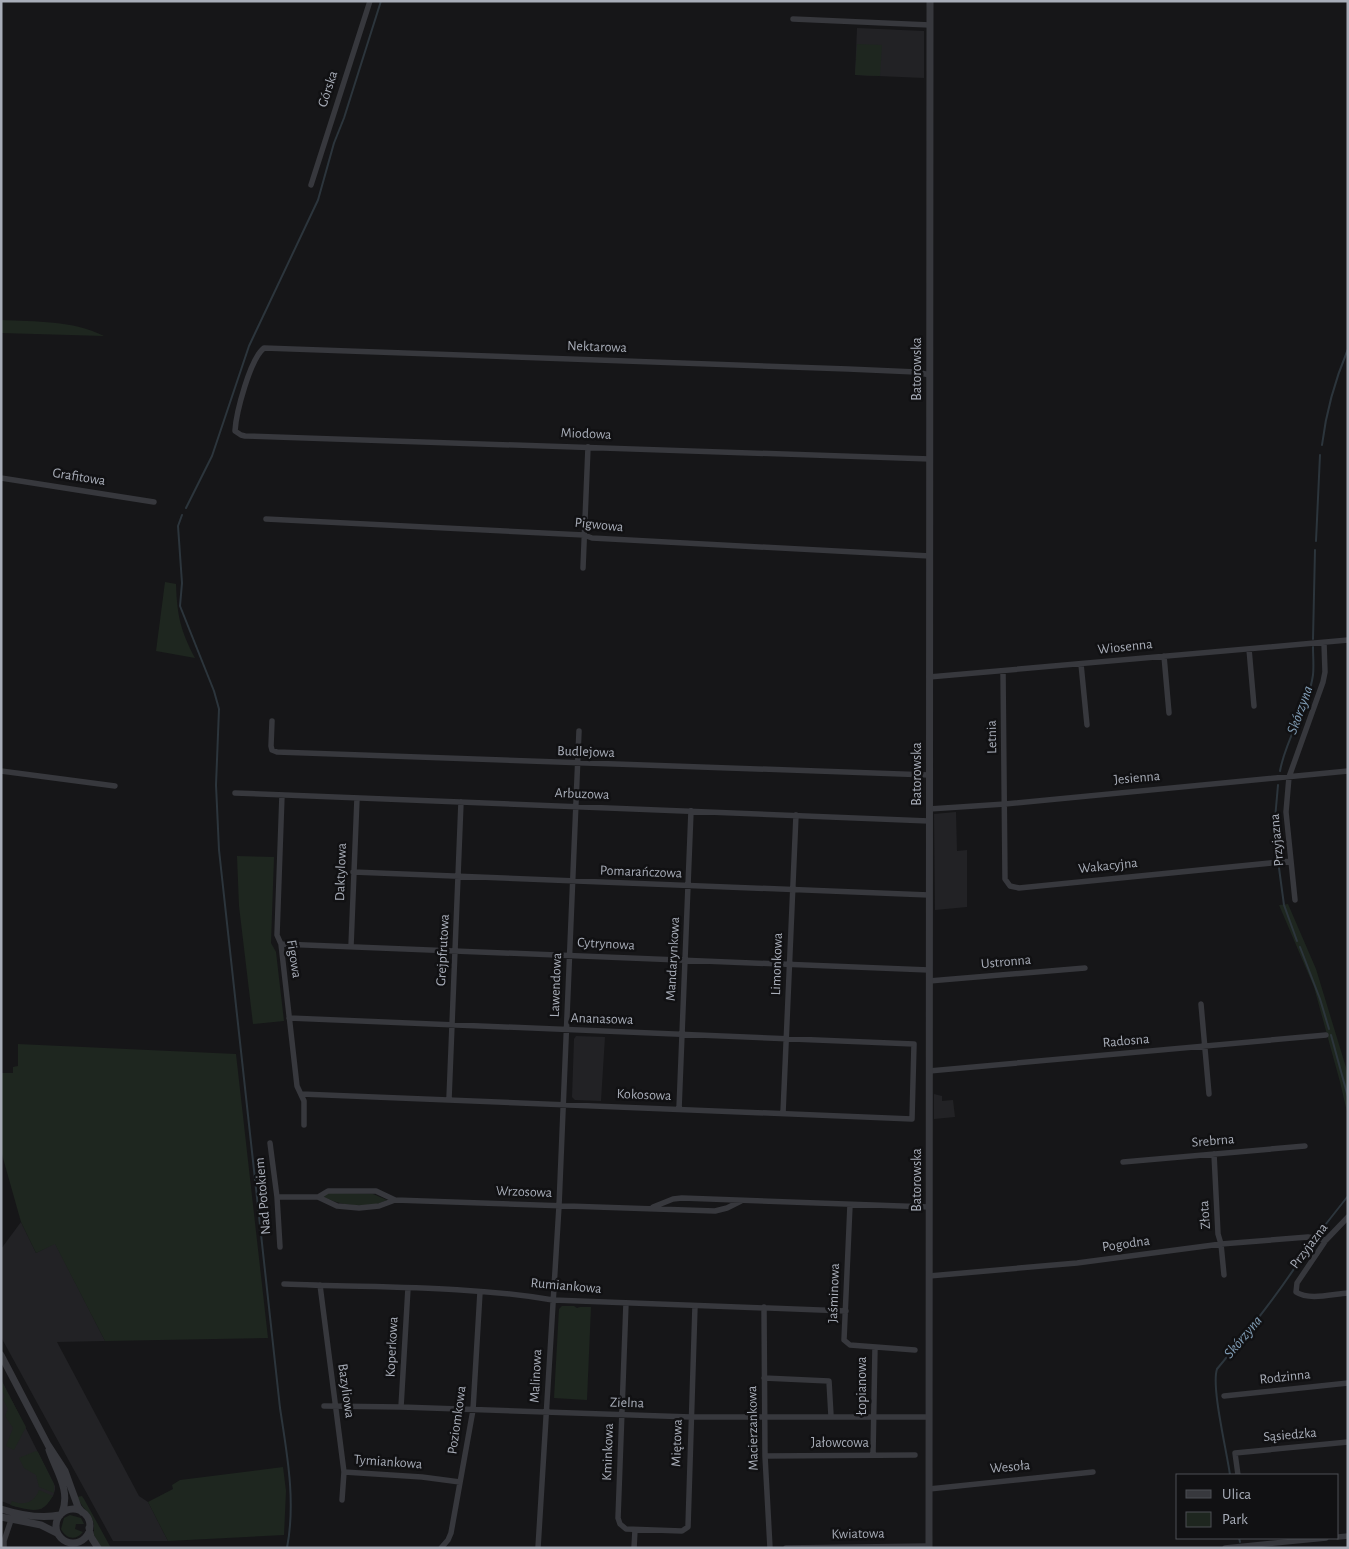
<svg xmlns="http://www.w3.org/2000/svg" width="1349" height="1549" viewBox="0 0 1349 1549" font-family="'Alegreya Sans',sans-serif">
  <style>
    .built { fill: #222225 }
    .green { fill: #1e261f }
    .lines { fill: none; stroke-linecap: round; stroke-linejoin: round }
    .stream { stroke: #2c353c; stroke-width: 2 }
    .minor { stroke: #37383d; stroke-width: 5.5 }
    .tertiary { stroke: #37383d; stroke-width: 7 }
    .labels { text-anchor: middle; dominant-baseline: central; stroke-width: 5; stroke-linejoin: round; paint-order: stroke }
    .street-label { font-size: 14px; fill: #a8adb8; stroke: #111113 }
    .water-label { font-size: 15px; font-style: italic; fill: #7f9bb3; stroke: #111113 }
  </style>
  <rect width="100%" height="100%" fill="#161618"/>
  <!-- built -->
  <path class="built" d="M 857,28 L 924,31 L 924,78 L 855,75 Z
    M 956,812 L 957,851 L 967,850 L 967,907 L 935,910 L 934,814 Z
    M 576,1036 L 605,1037 L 601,1101 L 575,1100 L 572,1097 L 574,1039 Z
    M 934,1094 L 942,1096 L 942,1101 L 953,1100 L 955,1117 L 934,1119 Z
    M 21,1222 L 36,1253 L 55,1243 L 105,1341 L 57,1342 L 139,1496 L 148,1502 L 168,1541 L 113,1541 L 1,1337 L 1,1249 Z
    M 1,1379 L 55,1486 L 55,1490 L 53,1496 L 45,1506 L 41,1509 L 17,1507 L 1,1501 Z"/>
  <!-- green -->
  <path class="green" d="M 857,44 L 882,45 L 880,76 L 855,75 Z
    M 1,320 C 36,322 72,320 104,336 L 1,333 Z
    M 165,582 L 176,584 C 177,614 180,630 195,658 L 156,651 Z
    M 237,856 L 274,857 L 271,943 L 276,952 L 284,1021 L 253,1024 L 239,906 Z
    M 1288,904 L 1316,969 L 1348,1074 L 1348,1116 L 1340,1082 L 1314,987 L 1279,905 Z
    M 18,1044 L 236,1054 L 268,1338 L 105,1341 L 55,1244 L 36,1253 L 21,1222 L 1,1151 L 1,1073 L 13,1073 L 13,1067 L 18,1066 Z
    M 329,1193 L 373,1194 L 387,1200 C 370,1209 340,1206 324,1197 L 324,1195 Z
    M 562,1306 L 574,1306 L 577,1308 L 580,1307 L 591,1307 L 587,1400 L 554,1398 L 559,1309 Z
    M 1,1380 L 26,1427 L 14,1450 L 6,1446 L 13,1428 L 5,1416 L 8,1409 L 3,1399 L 5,1397 L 1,1389 Z
    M 36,1451 L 38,1452 L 54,1484 L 54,1493 L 39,1487 L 36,1475 L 24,1468 L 19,1458 Z
    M 283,1467 L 286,1491 L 284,1535 L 168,1541 L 148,1502 L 173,1489 L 172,1485 L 180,1480 Z
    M 39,1490 L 53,1496 C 50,1500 47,1506 42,1508 C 35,1513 18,1507 10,1505 L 12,1501 C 24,1506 34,1503 39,1490 Z
    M 82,1496 L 84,1499 L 111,1548 L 101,1548 L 94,1535 L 94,1524 L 91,1516 L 83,1507 L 77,1497 Z
    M 70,1515 L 81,1518 L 84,1524 L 76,1524 L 75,1529 L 83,1532 C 76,1541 66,1539 61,1529 L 64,1518 Z"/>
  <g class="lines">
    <!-- stream -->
    <path class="stream" d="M 1322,445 C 1326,412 1335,380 1348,349
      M 186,508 L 212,456 L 249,346 L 318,200 L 334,143 L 344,118 L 381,1
      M 182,515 L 178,526 L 182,583 L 180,606 L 214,691 L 219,709 L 216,785 L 219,850 L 280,1408 C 287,1454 296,1501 287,1548
      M 1316,541 L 1320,455
      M 1313,639 L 1315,550
      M 1280,771 C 1286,737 1308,709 1313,675 C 1314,666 1313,656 1313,647
      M 1278,785 L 1275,819 L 1278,859
      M 1279,868 L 1284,905 L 1297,941
      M 1300,947 L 1320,999 L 1329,1029
      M 1331,1035 L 1348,1097
      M 1318,1234 L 1348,1196
      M 1230,1475 C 1227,1452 1211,1387 1217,1369 C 1251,1328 1284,1287 1312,1241
      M 1239,1538 L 1240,1542"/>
    <!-- minor -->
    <path class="minor" d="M 793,19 L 930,25
      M 311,185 L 370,1
      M 930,459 L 245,436 L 241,435 L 235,431 C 236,413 250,359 264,348 L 848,369 L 916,372 L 930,375
      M 1,478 L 154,502
      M 266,519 L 584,535 L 592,538 L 930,556
      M 583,568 L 588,447
      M 1249,649 L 1254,706
      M 1164,656 L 1169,713
      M 1081,664 L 1087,725
      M 1003,671 L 1005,879 L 1010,886 L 1019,888 L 1291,861
      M 929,677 L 1348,640
      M 272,721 L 271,746 L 272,750 L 277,752 L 929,775
      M 1,771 L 115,786
      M 235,793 L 929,821
      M 282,795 L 277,935 L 281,944 L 297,1086 L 304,1101 L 304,1125
      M 929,809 L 1005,804 L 1348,771
      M 353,872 L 929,895
      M 1295,900 L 1286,812 L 1289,777 L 1323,682 L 1325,672 L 1324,643
      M 281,944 L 929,970
      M 351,946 L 357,798
      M 929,981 L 1085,968
      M 1201,1004 L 1209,1094
      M 289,1018 L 914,1044 L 912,1119 L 301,1094
      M 929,1071 L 1326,1035
      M 449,1099 L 461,802
      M 679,1109 L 691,811
      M 783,1113 L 796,815
      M 270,1143 L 277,1197 L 280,1247
      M 1214,1154 L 1218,1234 L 1221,1244 L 1224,1275
      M 1123,1162 L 1305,1146
      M 277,1197 L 318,1197 L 337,1206 L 359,1208 L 379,1206 L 395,1200
      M 318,1197 L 328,1191 L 376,1191 L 395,1200 L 715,1211 L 727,1208 L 741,1201
      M 850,1205 L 844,1340 L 850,1345 L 915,1350
      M 653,1207 L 673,1199 L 682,1198 L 929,1207
      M 1348,1217 L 1326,1240 L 1297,1283 L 1296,1292 C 1310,1301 1332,1294 1348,1293
      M 929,1276 L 1077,1263 L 1221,1244 L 1308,1237 L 1326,1240
      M 284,1284 C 374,1288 465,1285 553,1300 L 846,1311
      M 320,1285 L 344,1472 L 342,1500
      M 626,1303 L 618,1518 L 620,1524 L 626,1529 L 682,1531 L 688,1527 L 695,1306
      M 764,1307 L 765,1456 L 770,1548
      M 764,1378 L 829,1381 L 831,1416
      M 1224,1396 L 1348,1383
      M 324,1406 L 401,1407 L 691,1417 L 929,1417
      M 401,1407 L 408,1288
      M 873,1455 L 875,1347
      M 765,1456 L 915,1455
      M 344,1472 L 422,1477 L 460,1482
      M 1238,1475 L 1235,1453 L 1348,1442
      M 929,1489 L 1093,1472
      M 1338,1537 L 1348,1536
      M 4,1548 L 4,1541 L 11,1520
      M 441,1548 L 448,1540 L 451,1533 L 473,1410 L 480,1292
      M 538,1548 L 559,1206 L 579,731
      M 634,1548 L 635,1530
      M 786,1548 L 929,1546
      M 1225,1548 L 1326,1538"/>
    <!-- tertiary -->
    <path class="tertiary" d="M 1,1355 L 48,1445 L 65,1471 L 78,1507 L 82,1512
      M 49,1450 C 56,1471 71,1490 62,1513
      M 1,1509 C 20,1515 40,1519 60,1515
      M56 1526a17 17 0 1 1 34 0a17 17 0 1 1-34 0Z
      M 1,1517 L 41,1525 L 57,1533
      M 89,1528 L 91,1537 L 98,1548
      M 929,1548 L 930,1"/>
  </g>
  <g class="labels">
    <!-- street labels -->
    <g class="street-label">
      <text transform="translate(328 89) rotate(-72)">Górska</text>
      <text transform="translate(597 347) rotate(2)">Nektarowa</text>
      <text transform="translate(917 369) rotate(-90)">Batorowska</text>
      <text transform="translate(586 434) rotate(2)">Miodowa</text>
      <text transform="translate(79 477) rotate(9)">Grafitowa</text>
      <text transform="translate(599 525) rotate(6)">Pigwowa</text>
      <text transform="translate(1125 647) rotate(-6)">Wiosenna</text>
      <text transform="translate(992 737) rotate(-91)">Letnia</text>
      <text transform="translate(586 752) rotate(2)">Budlejowa</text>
      <text transform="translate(917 774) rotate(-90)">Batorowska</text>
      <text transform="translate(1137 778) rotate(-5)">Jesienna</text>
      <text transform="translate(582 794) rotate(2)">Arbuzowa</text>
      <text transform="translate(1277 840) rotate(-95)">Przyjazna</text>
      <text transform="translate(1108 866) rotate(-6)">Wakacyjna</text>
      <text transform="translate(341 872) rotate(-88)">Daktylowa</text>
      <text transform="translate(641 872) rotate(2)">Pomarańczowa</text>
      <text transform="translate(606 944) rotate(3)">Cytrynowa</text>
      <text transform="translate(443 950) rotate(-87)">Grejpfrutowa</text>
      <text transform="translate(294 959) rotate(81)">Figowa</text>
      <text transform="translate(673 959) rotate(-87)">Mandarynkowa</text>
      <text transform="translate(1006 962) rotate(-5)">Ustronna</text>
      <text transform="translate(777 964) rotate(-88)">Limonkowa</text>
      <text transform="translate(556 985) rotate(-88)">Lawendowa</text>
      <text transform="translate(602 1019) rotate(2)">Ananasowa</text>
      <text transform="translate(1126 1041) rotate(-5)">Radosna</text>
      <text transform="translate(644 1095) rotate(2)">Kokosowa</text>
      <text transform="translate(1213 1141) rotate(-5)">Srebrna</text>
      <text transform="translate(917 1180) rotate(-90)">Batorowska</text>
      <text transform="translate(524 1192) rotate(2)">Wrzosowa</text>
      <text transform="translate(263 1196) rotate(-95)">Nad Potokiem</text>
      <text transform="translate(1205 1215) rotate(-94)">Złota</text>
      <text transform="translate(1126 1244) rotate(-8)">Pogodna</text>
      <text transform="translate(1309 1246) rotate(-53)">Przyjazna</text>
      <text transform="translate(566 1286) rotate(5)">Rumiankowa</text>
      <text transform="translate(834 1293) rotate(-88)">Jaśminowa</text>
      <text transform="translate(392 1347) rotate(-87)">Koperkowa</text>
      <text transform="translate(536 1376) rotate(-87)">Malinowa</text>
      <text transform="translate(1285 1377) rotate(-6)">Rodzinna</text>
      <text transform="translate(862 1386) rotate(-90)">Łopianowa</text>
      <text transform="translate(346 1391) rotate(82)">Bazyliowa</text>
      <text transform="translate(627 1403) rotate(2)">Zielna</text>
      <text transform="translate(457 1420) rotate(-82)">Poziomkowa</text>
      <text transform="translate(753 1428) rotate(-91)">Macierzankowa</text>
      <text transform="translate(1290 1435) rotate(-5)">Sąsiedzka</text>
      <text transform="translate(677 1443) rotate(-88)">Miętowa</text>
      <text x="840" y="1443">Jałowcowa</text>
      <text transform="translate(608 1452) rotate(-88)">Kminkowa</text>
      <text transform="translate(388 1462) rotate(4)">Tymiankowa</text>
      <text transform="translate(1010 1467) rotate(-5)">Wesoła</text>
      <text transform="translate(858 1534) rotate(-1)">Kwiatowa</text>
    </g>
    <!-- water labels -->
    <g class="water-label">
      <text transform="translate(1300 710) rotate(-70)">Skórzyna</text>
      <text transform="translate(1243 1337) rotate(-50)">Skórzyna</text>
    </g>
  </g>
  <!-- border -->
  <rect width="1349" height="1549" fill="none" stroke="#a8adb8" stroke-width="5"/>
  <!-- legend -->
  <rect x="1176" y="1474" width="162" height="65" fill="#111113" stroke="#4d4f55"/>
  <rect x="1186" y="1490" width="25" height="8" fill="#37383d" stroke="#4d4f55"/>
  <text x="1222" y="1499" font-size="15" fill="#a8adb8">Ulica</text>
  <rect x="1186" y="1512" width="25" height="15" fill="#1e261f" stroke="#4d4f55"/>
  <text x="1222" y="1524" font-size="15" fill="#a8adb8">Park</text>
</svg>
